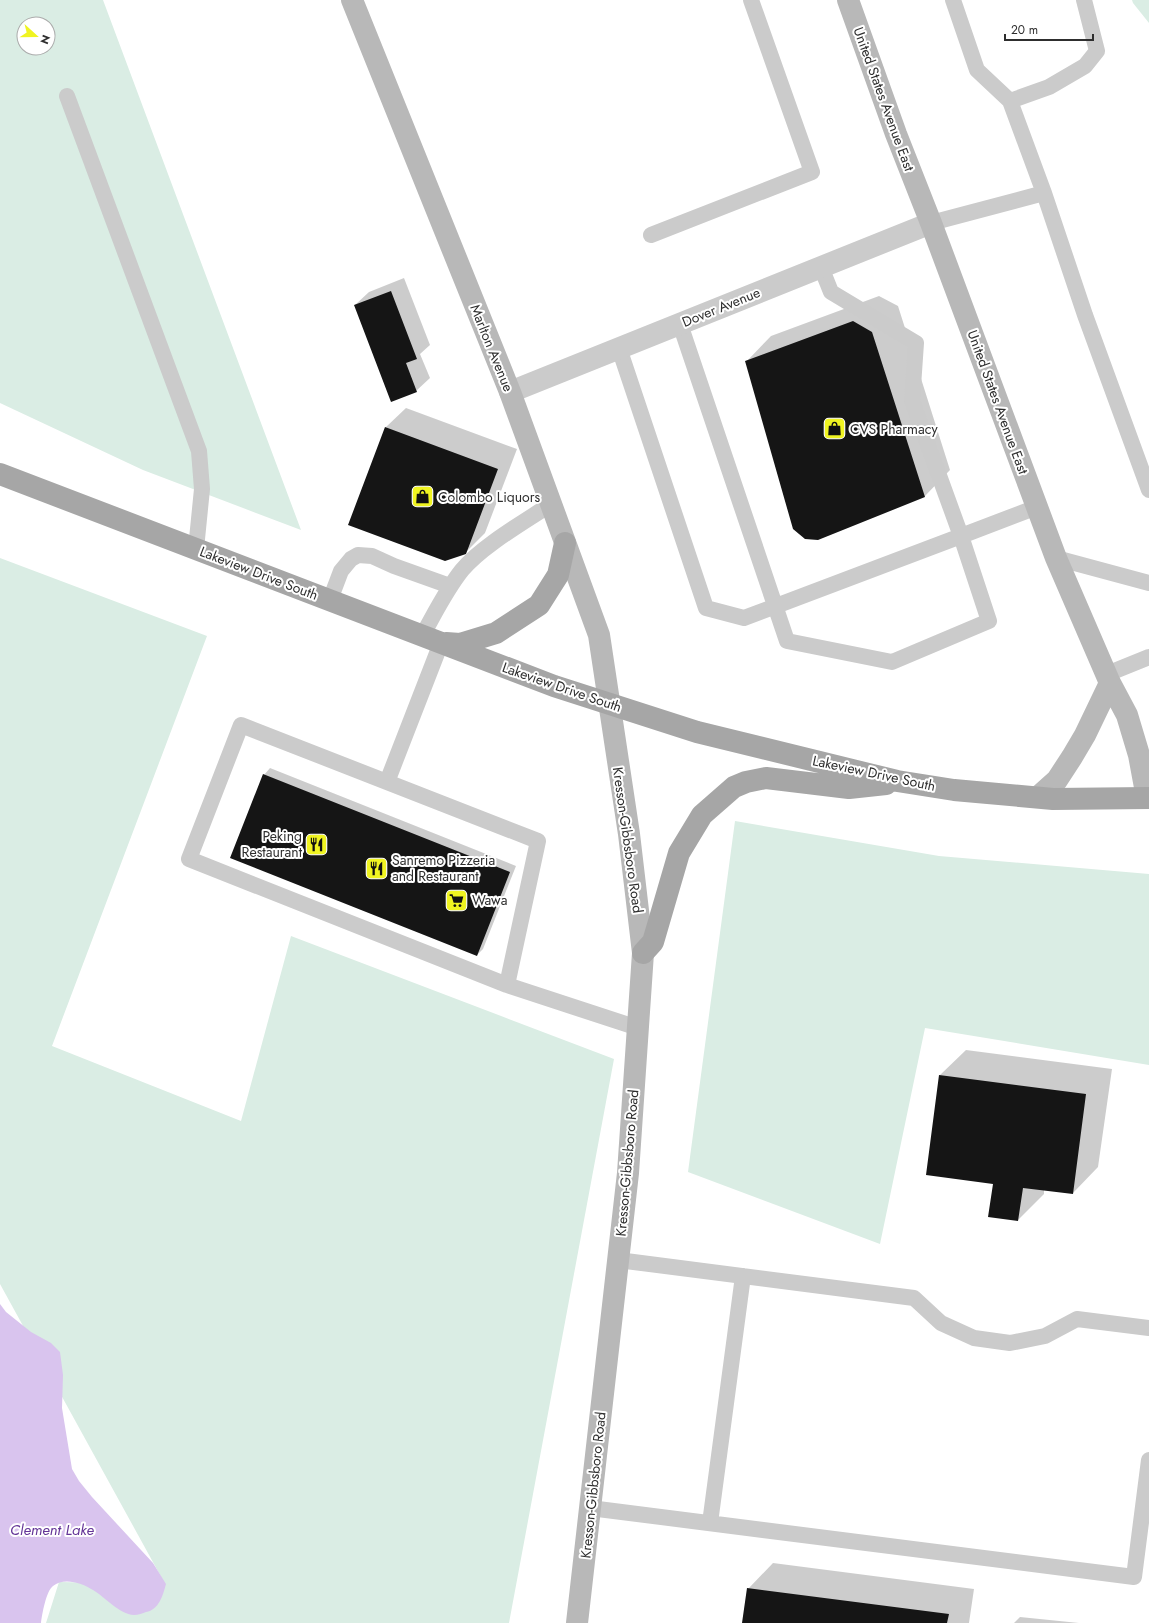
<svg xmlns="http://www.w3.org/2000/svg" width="1149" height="1623" viewBox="0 0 1149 1623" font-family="Jost,sans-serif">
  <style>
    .green { fill: #daede4; fill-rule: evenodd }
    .water { fill: #d9c4ee }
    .shadow { fill: #0003 }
    .building { fill: #151515 }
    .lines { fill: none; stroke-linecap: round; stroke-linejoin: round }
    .lane { stroke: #cbcbcb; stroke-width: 16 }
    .street { stroke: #cbcbcb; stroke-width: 22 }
    .secondary { stroke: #b8b8b8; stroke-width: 22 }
    .primary { stroke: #a6a6a6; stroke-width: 22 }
    .labels { text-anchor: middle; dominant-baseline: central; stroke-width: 4; stroke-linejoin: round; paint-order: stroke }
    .street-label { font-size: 14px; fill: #2e2e2e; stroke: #fff }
    .poi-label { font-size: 14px; fill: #2e2e2e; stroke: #fff; text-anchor: start }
    .water-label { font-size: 15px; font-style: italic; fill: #643597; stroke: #fff }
  </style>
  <rect width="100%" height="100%" fill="#fff"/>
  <!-- green -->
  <path class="green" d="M 0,0 L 103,0 L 301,530 L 143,470 L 0,403 ZM 24,24 L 48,24 L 48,48 L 24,48 Z
    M 1132,0 L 1149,0 L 1149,23 L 1133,3 Z
    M 0,558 L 207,636 L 52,1046 L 241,1121 L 291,936 L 614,1059 L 509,1623 L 46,1623 L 59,1582 L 165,1584 L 0,1284 Z
    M 735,821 L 939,856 L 1149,874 L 1149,1065 L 925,1028 L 880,1244 L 688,1172 Z"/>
  <!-- water -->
  <path class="water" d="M 0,1304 L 6,1312 L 31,1332 L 51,1343 L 60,1352 L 63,1375 L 62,1408 L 72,1469 L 79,1481 L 92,1497 L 153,1563 L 166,1584 C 163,1595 159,1610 146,1612 C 143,1613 138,1615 134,1615 C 119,1614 105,1597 93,1590 C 82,1583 64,1577 53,1586 C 46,1591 42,1615 41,1623 L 0,1623 Z"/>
  <!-- shadow -->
  <path class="shadow" d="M 404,278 L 430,345 L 420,354 L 430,378 L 416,391 L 355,305 L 369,292 Z
    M 879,296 L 898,306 L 950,470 L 925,496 L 818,539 L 746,362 L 771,336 Z
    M 406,408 L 517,449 L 485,533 L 465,553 L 386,427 Z
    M 270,768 L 516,866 L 483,949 L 477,955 L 264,775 Z
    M 966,1050 L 1112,1069 L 1098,1167 L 1073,1193 L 1044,1189 L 1044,1194 L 1018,1220 L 994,1183 L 940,1075 Z
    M 773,1563 L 974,1589 L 969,1623 L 743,1623 L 748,1589 Z
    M 1020,1617 L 1079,1623 L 1014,1623 Z"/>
  <!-- building -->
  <path class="building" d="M 391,291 L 417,359 L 406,363 L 417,392 L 391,402 L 354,305 Z
    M 853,321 L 872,332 L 925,497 L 818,540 L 805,539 L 793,529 L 745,361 Z
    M 385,427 L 498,469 L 466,554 L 445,561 L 348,525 Z
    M 263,774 L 510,872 L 477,956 L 230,858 Z
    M 939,1075 L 1086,1094 L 1073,1194 L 1023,1188 L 1018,1221 L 988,1217 L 993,1184 L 926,1175 Z
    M 747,1588 L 949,1614 L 947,1623 L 742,1623 Z"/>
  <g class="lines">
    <!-- lane -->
    <path class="lane" d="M 953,0 L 977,70 L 1010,101 L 1049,87 L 1085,66 L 1097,51 L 1084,0
      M 67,96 L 199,451 L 202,489 L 196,549
      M 1044,193 L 1085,315 L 1149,490
      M 931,223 L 1044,193 L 1010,101
      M 651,235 L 812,172 L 751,0
      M 680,324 L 787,641 L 892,662 L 989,621 L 961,536 L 1037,507
      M 619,348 L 706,608 L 744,618 L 961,536 L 912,401 L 916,343 L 831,292 L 821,267
      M 1056,558 L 1149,583
      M 330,600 L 341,571 L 351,559 L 358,555 L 372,556 L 394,566 L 450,586
      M 422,636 C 435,613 446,590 462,570 C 482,546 524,522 551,504
      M 1107,674 L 1149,657
      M 387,782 L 441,643
      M 507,985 L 538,841 L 241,725 L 189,859 L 507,985 L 638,1028
      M 618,1260 L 914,1298 L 941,1323 L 974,1338 L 1010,1343 L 1045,1336 L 1077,1319 L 1149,1328
      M 590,1508 L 1134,1577 L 1149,1460
      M 710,1523 L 743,1276"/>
    <!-- street -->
    <path class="street" d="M 510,392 L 931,223"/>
    <!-- secondary -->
    <path class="secondary" d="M 352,0 L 510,392 L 599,635 L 629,834 L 643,953 L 628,1173 L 577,1623
      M 848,0 L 896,134 L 931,223 L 1056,558 L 1110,683 L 1127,715 L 1139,755 L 1147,798
      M 1038,797 L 1057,780 L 1072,757 L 1085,735 L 1110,683"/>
    <!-- primary -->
    <path class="primary" d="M 0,474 L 554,686 L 697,732 L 897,781 L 954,790 L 1053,799 L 1149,798
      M 446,643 L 460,644 L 496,633 L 539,605 L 558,575 L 565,543
      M 643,953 L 653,942 L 679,853 L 702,815 L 734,787 L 746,782 L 766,778 L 849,788 L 886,784"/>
  </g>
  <!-- icons -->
  <defs>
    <symbol id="shop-square" viewBox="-11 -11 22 22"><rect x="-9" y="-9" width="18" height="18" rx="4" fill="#f0f421" stroke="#fff"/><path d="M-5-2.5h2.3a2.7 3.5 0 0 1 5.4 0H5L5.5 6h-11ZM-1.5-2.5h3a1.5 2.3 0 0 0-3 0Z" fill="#111"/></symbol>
    <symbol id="restaurant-square" viewBox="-11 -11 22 22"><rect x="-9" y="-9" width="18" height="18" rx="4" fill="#f0f421" stroke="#fff"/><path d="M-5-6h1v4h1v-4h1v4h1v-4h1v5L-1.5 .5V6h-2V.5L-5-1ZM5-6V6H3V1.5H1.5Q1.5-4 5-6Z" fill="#111"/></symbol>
    <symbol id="supermarket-square" viewBox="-11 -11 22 22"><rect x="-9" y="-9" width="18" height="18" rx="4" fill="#f0f421" stroke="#fff"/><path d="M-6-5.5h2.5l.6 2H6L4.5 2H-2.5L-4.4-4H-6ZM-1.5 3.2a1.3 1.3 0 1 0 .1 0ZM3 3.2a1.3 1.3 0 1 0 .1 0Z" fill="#111"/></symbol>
  </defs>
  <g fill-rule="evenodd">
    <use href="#shop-square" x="822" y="416" width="25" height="25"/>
    <use href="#shop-square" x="410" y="484" width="25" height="25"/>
    <use href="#restaurant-square" x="304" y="832" width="25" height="25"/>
    <use href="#restaurant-square" x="364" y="856" width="25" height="25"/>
    <use href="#supermarket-square" x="444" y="888" width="25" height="25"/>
  </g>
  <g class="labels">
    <!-- street labels -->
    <g class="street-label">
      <text transform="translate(884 99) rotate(70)">United States Avenue East</text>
      <text transform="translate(721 307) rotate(-22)">Dover Avenue</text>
      <text transform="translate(492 348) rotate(68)">Marlton Avenue</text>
      <text transform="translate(998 402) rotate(70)">United States Avenue East</text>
      <text transform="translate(259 573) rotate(21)">Lakeview Drive South</text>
      <text transform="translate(562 687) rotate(19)">Lakeview Drive South</text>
      <text transform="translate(874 773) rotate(12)">Lakeview Drive South</text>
      <text transform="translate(628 840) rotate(82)">Kresson-Gibbsboro Road</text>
      <text transform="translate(627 1163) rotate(-85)">Kresson-Gibbsboro Road</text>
      <text transform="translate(593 1485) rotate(-84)">Kresson-Gibbsboro Road</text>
    </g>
    <!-- poi labels -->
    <g class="poi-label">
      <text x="850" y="429">CVS Pharmacy</text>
      <text x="438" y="497">Colombo Liquors</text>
      <text x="302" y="836" text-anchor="end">Peking<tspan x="302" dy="16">Restaurant</tspan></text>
      <text x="392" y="860">Sanremo Pizzeria<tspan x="392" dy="16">and Restaurant</tspan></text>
      <text x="472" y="900">Wawa</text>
    </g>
    <!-- water labels -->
    <g class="water-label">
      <text x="52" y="1530">Clement Lake</text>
    </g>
  </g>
  <!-- north arrow -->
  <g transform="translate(36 36) rotate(111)"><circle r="19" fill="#ffffff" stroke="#ababab"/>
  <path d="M0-3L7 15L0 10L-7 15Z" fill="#f0f421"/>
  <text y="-6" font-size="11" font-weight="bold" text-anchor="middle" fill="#2e2e2e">N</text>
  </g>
  <!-- scale -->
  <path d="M1005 34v6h88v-6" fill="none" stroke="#2e2e2e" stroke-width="2"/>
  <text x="1011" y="34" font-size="12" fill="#2e2e2e" stroke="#ffffff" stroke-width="3" paint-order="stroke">20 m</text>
</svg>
